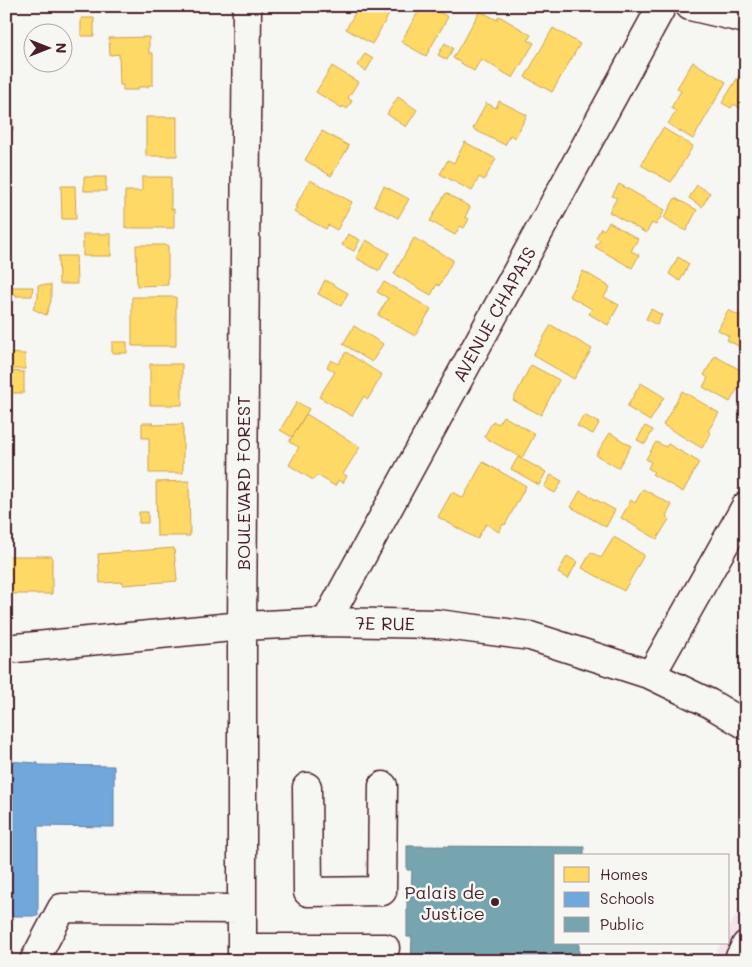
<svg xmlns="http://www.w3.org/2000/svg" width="752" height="967" viewBox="0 0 752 967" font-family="Mali,sans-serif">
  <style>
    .built { fill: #f4e5ec }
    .homes { fill: #ffd966; stroke: #c9a154 }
    .schools { fill: #6fa8dc; stroke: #647fa7 }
    .public { fill: #76a5af; stroke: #697d87 }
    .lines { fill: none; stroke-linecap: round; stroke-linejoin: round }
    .minor-casing { stroke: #4a1f2b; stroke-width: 31 }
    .minor { stroke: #f6f6f2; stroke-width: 28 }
    .poi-dot { fill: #4a1f2b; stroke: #f6f6f2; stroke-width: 2 }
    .labels { text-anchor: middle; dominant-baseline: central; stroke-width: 5; stroke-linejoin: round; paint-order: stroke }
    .street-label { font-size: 18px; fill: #4a1f2b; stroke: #f6f6f2 }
    .poi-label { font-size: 18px; fill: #4a1f2b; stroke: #f6f6f2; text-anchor: end }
  </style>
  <rect width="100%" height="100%" fill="#f6f6f2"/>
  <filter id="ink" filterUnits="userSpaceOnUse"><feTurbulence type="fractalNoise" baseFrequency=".02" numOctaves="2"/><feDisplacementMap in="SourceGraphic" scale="10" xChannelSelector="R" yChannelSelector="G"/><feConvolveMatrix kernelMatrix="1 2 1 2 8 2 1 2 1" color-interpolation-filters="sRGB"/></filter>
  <g filter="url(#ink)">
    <!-- built -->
    <path class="built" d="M 746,897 L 746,961 L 711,961 L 721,943 L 728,943 L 728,929 Z"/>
    <!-- homes -->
    <path class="homes" d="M 359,6 L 390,6 L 390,8 L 392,9 L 372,44 L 346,29 Z
      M 421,7 L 432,13 L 434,9 L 448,17 L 426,56 L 401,42 Z
      M 480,11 L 497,20 L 499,16 L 531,35 L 528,40 L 534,43 L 513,78 L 481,59 L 474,71 L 453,58 Z
      M 81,18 L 94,18 L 94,36 L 81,36 Z
      M 553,28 L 580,44 L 552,92 L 525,77 Z
      M 149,37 L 149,53 L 153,53 L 153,85 L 148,85 L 148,87 L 138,87 L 138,90 L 123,90 L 123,85 L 120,85 L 119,54 L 110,55 L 109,38 Z
      M 445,43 L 453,48 L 447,60 L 438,55 Z
      M 365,54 L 373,59 L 366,71 L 357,65 Z
      M 693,62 L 726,82 L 693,139 L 668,124 L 676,111 L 671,108 L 681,91 L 677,88 Z
      M 332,66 L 358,82 L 348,98 L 352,101 L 347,109 L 343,106 L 342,108 L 316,92 Z
      M 745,66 L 746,67 L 746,112 L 734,104 L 731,108 L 722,103 Z
      M 398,97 L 417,110 L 406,127 L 387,114 Z
      M 499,101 L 527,115 L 515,138 L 510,135 L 505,145 L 473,129 L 486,103 L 496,108 Z
      M 6,110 L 13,110 L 13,130 L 6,130 Z
      M 146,117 L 177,117 L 177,156 L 146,156 Z
      M 663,128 L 693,146 L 671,182 L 641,165 Z
      M 322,131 L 349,146 L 331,176 L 305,160 Z
      M 465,142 L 496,159 L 484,180 L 479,177 L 472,191 L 440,174 L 448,160 L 454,163 Z
      M 84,177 L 106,177 L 106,191 L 84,191 Z
      M 142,177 L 171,177 L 171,209 L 174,209 L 174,228 L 125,228 L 125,191 L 142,191 Z
      M 310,180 L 352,202 L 337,230 L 328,225 L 326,229 L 294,212 L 297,208 L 295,207 Z
      M 619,184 L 665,210 L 656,225 L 652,223 L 646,233 L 609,212 L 617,198 L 612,196 Z
      M 697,185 L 710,193 L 702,207 L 689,198 Z
      M 61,186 L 75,186 L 76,219 L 62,219 Z
      M 384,186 L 409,199 L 398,218 L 374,205 Z
      M 446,193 L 470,207 L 465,217 L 469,219 L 464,228 L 460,226 L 455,235 L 430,221 Z
      M 675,198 L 697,210 L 686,231 L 664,218 Z
      M 609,222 L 638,239 L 631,251 L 639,255 L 632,268 L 595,247 L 600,240 L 596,238 L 601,228 L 604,230 Z
      M 83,234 L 111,234 L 111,256 L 83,256 Z
      M 348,234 L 360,240 L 354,251 L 342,245 Z
      M 414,238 L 453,260 L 439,286 L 437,284 L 431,295 L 394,274 Z
      M 366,240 L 389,253 L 379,271 L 356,258 Z
      M 136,245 L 168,245 L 168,285 L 137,286 Z
      M 58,256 L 76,256 L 77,284 L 59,284 Z
      M 678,257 L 689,264 L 680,281 L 669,274 Z
      M 583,271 L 610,287 L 604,297 L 619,305 L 608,325 L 589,314 L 592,309 L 569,296 Z
      M 325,280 L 348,293 L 341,306 L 318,294 Z
      M 384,282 L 431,309 L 415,336 L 378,315 L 388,298 L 377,292 Z
      M 38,285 L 51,285 L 51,301 L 46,315 L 33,309 L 38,297 Z
      M 6,287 L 33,287 L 32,296 L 16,296 L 16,294 L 6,294 Z
      M 132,297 L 176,297 L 176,346 L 132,346 Z
      M 745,307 L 746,308 L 746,350 L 727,340 L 729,336 L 718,330 L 728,310 L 740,316 Z
      M 651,309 L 662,315 L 657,325 L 646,319 Z
      M 551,325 L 592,349 L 574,379 L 533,355 Z
      M 354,326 L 383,344 L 372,362 L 343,344 Z
      M 112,342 L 127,342 L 127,353 L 112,353 Z
      M 346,352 L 382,375 L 368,399 L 364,396 L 352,416 L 319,397 L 335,372 L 327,367 L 331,360 L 338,364 Z
      M 7,353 L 25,354 L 25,369 L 7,369 Z
      M 715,356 L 746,373 L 730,402 L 703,387 L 708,378 L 704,375 Z
      M 150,364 L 182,364 L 182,405 L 150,405 Z
      M 531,365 L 559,380 L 541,415 L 513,400 Z
      M 6,371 L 24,372 L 24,393 L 6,393 Z
      M 641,383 L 664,397 L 650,421 L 627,407 Z
      M 682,391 L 719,413 L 708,431 L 711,433 L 702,448 L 663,425 Z
      M 297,402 L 309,409 L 292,437 L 280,430 Z
      M 306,414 L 360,447 L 343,474 L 347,476 L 343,483 L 338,480 L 335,486 L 317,475 L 313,480 L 289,465 L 299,447 L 289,442 Z
      M 584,415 L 599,423 L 593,434 L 577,426 Z
      M 503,416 L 535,434 L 522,458 L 484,437 L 493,421 L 498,424 Z
      M 142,423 L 153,423 L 153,425 L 183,424 L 183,473 L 149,473 L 149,438 L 142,438 Z
      M 645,426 L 653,430 L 645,444 L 637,440 Z
      M 610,433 L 631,446 L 618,468 L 596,455 Z
      M 656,442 L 666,447 L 668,444 L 699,462 L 683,492 L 652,474 L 654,472 L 648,468 L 651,462 L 646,459 Z
      M 518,457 L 546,472 L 539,485 L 511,469 Z
      M 483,462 L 526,486 L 505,525 L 503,524 L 499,532 L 486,524 L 477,539 L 438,517 L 452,492 L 463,498 Z
      M 551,475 L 562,481 L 555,493 L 544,487 Z
      M 189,481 L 190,536 L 157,536 L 156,482 Z
      M 643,489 L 672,505 L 666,516 L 669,519 L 657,539 L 621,518 L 631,500 L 635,503 Z
      M 580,491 L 615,510 L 606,527 L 571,507 Z
      M 139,512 L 148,512 L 148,523 L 139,523 Z
      M 614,537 L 644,555 L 624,591 L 582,568 L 591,552 L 601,558 Z
      M 174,548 L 177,581 L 123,585 L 123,582 L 100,583 L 98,554 Z
      M 6,556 L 52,556 L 52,594 L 6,594 Z
      M 567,556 L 577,562 L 568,579 L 558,573 Z"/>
    <!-- schools -->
    <path class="schools" d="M 6,761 L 38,763 L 38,765 L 114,766 L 114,827 L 38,826 L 38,916 L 6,916 Z"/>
    <!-- public -->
    <path class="public" d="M 407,846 L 584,847 L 584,856 L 556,856 L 556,943 L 579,943 L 579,961 L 411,961 L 412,937 L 407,937 L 407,898 L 411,898 L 412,870 L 407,870 Z"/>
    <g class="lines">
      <defs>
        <path id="minor" d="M 690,6 L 746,19
          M 326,622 L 662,6
          M 6,649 L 242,626 L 326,622 L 438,624 L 530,636 L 651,675 L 709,703 L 746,725
          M 651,675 L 746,506
          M 307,787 L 308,892 L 382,891 L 383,786
          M 242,948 L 385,948
          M 34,961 L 62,908 L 242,909
          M 242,961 L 242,626 L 247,6
          M 738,961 L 746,945"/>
      </defs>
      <!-- minor casing -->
      <use href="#minor" class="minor-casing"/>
      <!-- minor -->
      <use href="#minor" class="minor"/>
    </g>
  </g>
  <!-- markers -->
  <circle class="poi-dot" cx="495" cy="902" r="5"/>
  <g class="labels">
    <!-- street labels -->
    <g class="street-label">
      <text transform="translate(494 314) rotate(-61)">AVENUE CHAPAIS</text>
      <text transform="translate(243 483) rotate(-90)">BOULEVARD FOREST</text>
      <text transform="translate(385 623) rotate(1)">7E RUE</text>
    </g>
    <!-- poi labels -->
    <g class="poi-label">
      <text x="485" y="892">Palais de<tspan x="485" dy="21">Justice</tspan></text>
    </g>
  </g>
  <!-- margin -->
  <rect width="752" height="967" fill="none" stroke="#f6f6f2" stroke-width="25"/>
  <rect x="12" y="12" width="727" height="942" fill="none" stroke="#4a1f2b" stroke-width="2" filter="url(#ink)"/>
  <!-- legend -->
  <rect x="554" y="854" width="175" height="90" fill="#f6f6f2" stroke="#b1a0a2"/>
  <rect x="564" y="867" width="25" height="15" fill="#ffd966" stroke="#b1a0a2"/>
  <text x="600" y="880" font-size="15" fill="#4a1f2b">Homes</text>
  <rect x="564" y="892" width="25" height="15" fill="#6fa8dc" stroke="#b1a0a2"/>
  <text x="600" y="904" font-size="15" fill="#4a1f2b">Schools</text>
  <rect x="564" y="917" width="25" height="15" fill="#76a5af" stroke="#b1a0a2"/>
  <text x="600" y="930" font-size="15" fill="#4a1f2b">Public</text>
  <!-- north arrow -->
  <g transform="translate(48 48) rotate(90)"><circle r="24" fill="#f6f6f2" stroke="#b1a0a2"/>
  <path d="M0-4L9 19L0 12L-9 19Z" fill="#4a1f2b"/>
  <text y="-8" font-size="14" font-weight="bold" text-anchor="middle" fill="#4a1f2b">N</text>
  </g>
</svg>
